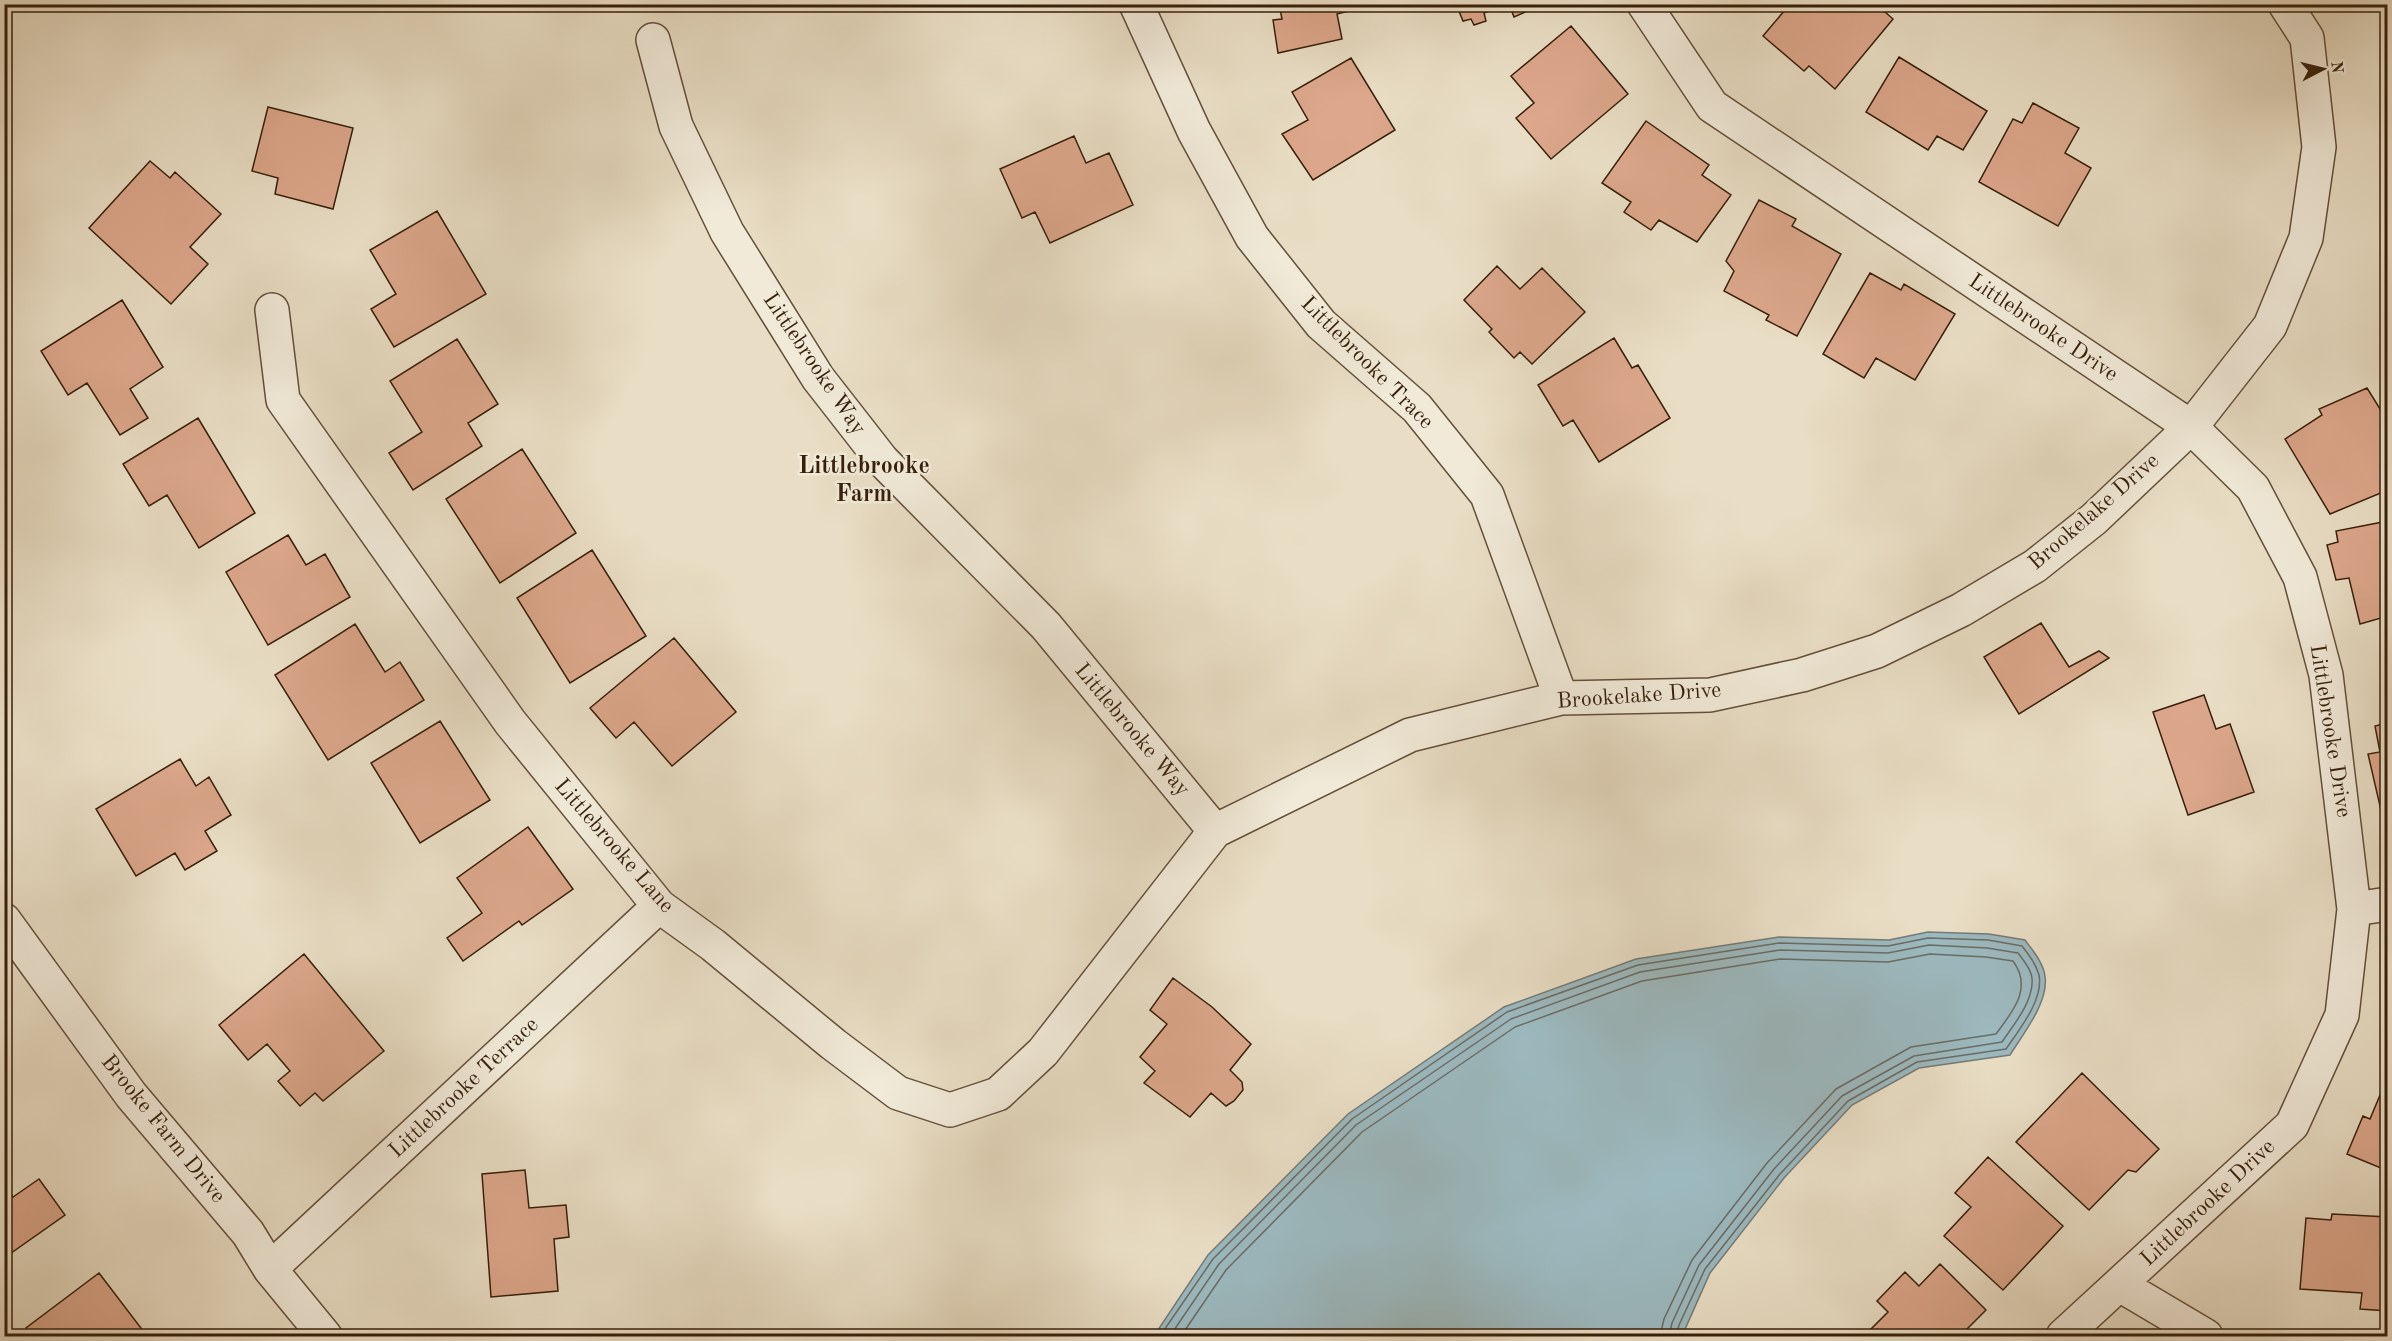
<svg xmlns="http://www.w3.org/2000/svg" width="2392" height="1341" viewBox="0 0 2392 1341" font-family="'Old Standard TT',serif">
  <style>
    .water { fill: #9cb9bf; stroke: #747b77; stroke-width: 1.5 }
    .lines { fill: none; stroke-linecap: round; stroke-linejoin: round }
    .shore { stroke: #6a6c64; stroke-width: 1.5 }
    .building { fill: #dca78b; stroke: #371f0a; stroke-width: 1.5 }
    .minor-casing { stroke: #644f39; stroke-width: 36 }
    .minor { stroke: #f1ead9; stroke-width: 33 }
    .labels { text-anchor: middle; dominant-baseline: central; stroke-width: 5; stroke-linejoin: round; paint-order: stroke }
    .street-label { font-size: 22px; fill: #371f0a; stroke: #f1ead9 }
    .neighbourhood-label { font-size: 24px; font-weight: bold; fill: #371f0a; stroke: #f1ead9 }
  </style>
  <rect width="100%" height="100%" fill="#e9dec5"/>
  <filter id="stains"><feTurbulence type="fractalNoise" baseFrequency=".00333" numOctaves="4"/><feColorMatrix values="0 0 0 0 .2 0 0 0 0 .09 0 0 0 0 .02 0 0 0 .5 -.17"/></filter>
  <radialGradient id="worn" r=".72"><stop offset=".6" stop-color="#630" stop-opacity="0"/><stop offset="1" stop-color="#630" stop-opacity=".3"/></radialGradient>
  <!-- water -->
  <path class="water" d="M 1928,932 L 1989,934 L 2025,940 C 2033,951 2043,962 2045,976 C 2049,1002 2023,1034 2010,1055 L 1919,1068 L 1852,1105 L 1784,1178 L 1710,1273 L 1682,1336 L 1151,1336 L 1158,1330 L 1208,1255 L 1348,1114 L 1504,1007 L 1636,959 L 1779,937 L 1889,940 Z"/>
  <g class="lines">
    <!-- shore -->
    <path class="shore" d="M 1160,1336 L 1213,1259 L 1352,1119 L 1507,1012 L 1638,965 L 1779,943 L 1888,946 L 1928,938 L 1988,940 L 2022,946 C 2029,955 2036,964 2039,975 C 2044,999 2019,1030 2006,1049 L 1917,1062 L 1848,1101 L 1780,1174 L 1705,1269 L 1679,1325 L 1676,1336
      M 1170,1336 L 1219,1264 L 1356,1125 L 1511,1019 L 1640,972 L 1780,950 L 1888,953 L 1929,945 L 1987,948 L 2018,953 C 2023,960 2031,968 2032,978 C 2034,1001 2014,1024 2002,1042 L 1914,1056 L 1842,1096 L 1774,1169 L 1699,1265 L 1672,1323 L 1669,1336
      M 1181,1336 L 1226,1270 L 1362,1132 L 1515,1027 L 1642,981 L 1780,959 L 1888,962 L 1930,954 L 1986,957 L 2013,961 C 2033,988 2013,1011 1996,1034 L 1911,1047 L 1836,1089 L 1767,1163 L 1692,1260 L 1664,1319 L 1660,1336"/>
  </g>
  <!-- building -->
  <path class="building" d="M 1279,4 L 1347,4 L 1349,11 L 1337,14 L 1342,39 L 1278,53 L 1273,20 L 1282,19 Z
    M 1456,4 L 1508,4 L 1484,13 L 1486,21 L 1474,25 L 1471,19 L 1463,21 Z
    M 1509,4 L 1544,4 L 1514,17 Z
    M 1790,4 L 1842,4 L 1849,10 L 1854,4 L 1876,4 L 1893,19 L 1835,89 L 1809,66 L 1804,71 L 1763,36 Z
    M 1571,26 L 1628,94 L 1551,159 L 1516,118 L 1534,103 L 1511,76 Z
    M 1899,57 L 1987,111 L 1963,150 L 1937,136 L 1928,150 L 1866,112 Z
    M 1351,58 L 1395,130 L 1313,180 L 1282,134 L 1308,120 L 1292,92 Z
    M 2033,103 L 2079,128 L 2065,153 L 2091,168 L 2058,226 L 1979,182 L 2013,119 L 2022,123 Z
    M 268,107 L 353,128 L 333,209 L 275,194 L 278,178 L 252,171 Z
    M 1646,121 L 1709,165 L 1702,175 L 1731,195 L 1697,242 L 1659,220 L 1651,230 L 1624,212 L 1631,202 L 1602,183 Z
    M 1074,136 L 1086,163 L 1109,153 L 1133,205 L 1050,243 L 1035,212 L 1022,218 L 1000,169 Z
    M 150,161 L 170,178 L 175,172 L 221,214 L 190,247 L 208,264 L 171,304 L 89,228 Z
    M 1759,200 L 1796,219 L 1792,226 L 1841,254 L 1797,336 L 1766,320 L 1769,315 L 1724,291 L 1734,271 L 1726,261 Z
    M 437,211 L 486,294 L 394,347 L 371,309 L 396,294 L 370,250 Z
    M 1497,266 L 1520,289 L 1542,268 L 1585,312 L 1532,364 L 1520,352 L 1514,358 L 1489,332 L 1492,329 L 1464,300 Z
    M 1870,273 L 1901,290 L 1904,284 L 1955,314 L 1915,380 L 1876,358 L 1864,378 L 1823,354 Z
    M 122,300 L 163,367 L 130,389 L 148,418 L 120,435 L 87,383 L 68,395 L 41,351 Z
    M 1614,338 L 1632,368 L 1638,365 L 1670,418 L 1599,462 L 1573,420 L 1563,426 L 1538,385 Z
    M 457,339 L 498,404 L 468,423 L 482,446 L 413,490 L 389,453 L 422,432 L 390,381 Z
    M 2367,388 L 2385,417 L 2388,415 L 2388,490 L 2330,514 L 2285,439 L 2322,415 L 2319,409 Z
    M 198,418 L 255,513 L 199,548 L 167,495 L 149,506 L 123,464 Z
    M 522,449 L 576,533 L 500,583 L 446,499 Z
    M 2388,521 L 2388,616 L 2360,624 L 2349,578 L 2336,580 L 2327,545 L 2338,542 L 2336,531 Z
    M 288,535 L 306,565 L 325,554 L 350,597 L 268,645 L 226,572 Z
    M 592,550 L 646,636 L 570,683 L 517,598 Z
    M 2041,623 L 2069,667 L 2099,651 L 2109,658 L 2019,714 L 1984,657 Z
    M 355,624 L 385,672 L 400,662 L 424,700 L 328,760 L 275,675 Z
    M 674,638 L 736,712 L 672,766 L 634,722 L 616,738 L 590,708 Z
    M 2204,695 L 2216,729 L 2230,724 L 2254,792 L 2188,815 L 2153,712 Z
    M 440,721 L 490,800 L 420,843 L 371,763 Z
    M 2388,723 L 2388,819 L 2383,819 L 2368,754 L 2380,752 L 2375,726 Z
    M 180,759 L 196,786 L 209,777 L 231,815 L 205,831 L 217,851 L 185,870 L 175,853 L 136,876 L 96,809 Z
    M 528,827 L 573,889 L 522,925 L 519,921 L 463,961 L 447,938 L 482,913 L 457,878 Z
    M 304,954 L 384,1051 L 323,1101 L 315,1093 L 300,1106 L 278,1081 L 290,1071 L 267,1044 L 248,1060 L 219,1025 Z
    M 1173,978 L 1212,1007 L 1251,1044 L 1230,1070 L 1242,1082 L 1243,1090 L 1234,1101 L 1226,1106 L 1211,1093 L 1190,1117 L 1144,1083 L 1155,1071 L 1140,1057 L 1167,1024 L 1150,1010 Z
    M 2082,1073 L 2159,1149 L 2136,1172 L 2128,1170 L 2089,1210 L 2016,1142 Z
    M 2388,1076 L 2388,1171 L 2347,1154 L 2363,1116 L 2370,1119 Z
    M 1988,1157 L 2063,1226 L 2003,1290 L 1944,1236 L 1971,1207 L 1955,1193 Z
    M 525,1170 L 529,1208 L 566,1205 L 569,1237 L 554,1239 L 558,1291 L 491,1297 L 482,1174 Z
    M 39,1179 L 65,1215 L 4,1258 L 4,1185 L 13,1197 Z
    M 2332,1214 L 2388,1217 L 2386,1268 L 2388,1269 L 2388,1311 L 2360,1309 L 2362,1293 L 2300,1289 L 2306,1218 L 2331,1220 Z
    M 1940,1264 L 1986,1310 L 1960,1336 L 1864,1336 L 1888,1312 L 1877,1301 L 1905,1272 L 1919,1286 Z
    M 99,1273 L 147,1336 L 32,1336 L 26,1328 Z"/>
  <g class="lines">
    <defs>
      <path id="minor" d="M 1136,4 L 1194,131 L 1252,237 L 1321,324 L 1417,408 L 1487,495 L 1561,698
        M 1644,4 L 1712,106 L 2191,427 L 2253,488 L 2300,577 L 2326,675 L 2354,909 L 2342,1015 L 2292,1125 L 2063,1336
        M 653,40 L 676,126 L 727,232 L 818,378 L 882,460 L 1046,626 L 1215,831
        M 272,310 L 283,400 L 510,722 L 659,906 L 713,945 L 833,1044 L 898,1093 L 950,1110 L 998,1094 L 1043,1052 L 1215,831 L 1410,735 L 1561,698 L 1710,695 L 1802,675 L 1877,651 L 1961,610 L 2035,566 L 2094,519 L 2191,427 L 2270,326 L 2306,238 L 2319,147 L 2307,38 L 2285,4
        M 2354,909 L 2388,904
        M 4,920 L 131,1095 L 248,1233 L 270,1269 L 325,1336
        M 270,1269 L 659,906
        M 2120,1285 L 2206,1336"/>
    </defs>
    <!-- minor casing -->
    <use href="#minor" class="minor-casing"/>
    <!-- minor -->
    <use href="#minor" class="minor"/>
  </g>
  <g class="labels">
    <!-- street labels -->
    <g class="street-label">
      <text transform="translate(2043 328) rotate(34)">Littlebrooke Drive</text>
      <text transform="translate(1367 363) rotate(45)">Littlebrooke Trace</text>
      <text transform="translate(814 364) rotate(56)">Littlebrooke Way</text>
      <text transform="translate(2094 512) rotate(-41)">Brookelake Drive</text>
      <text transform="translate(1639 696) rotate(-4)">Brookelake Drive</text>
      <text transform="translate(1132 730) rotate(50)">Littlebrooke Way</text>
      <text transform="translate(2330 731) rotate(81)">Littlebrooke Drive</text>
      <text transform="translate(614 846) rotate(49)">Littlebrooke Lane</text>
      <text transform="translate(464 1088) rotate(-43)">Littlebrooke Terrace</text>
      <text transform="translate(163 1129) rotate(51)">Brooke Farm Drive</text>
      <text transform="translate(2208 1203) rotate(-43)">Littlebrooke Drive</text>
    </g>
    <!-- neighbourhood labels -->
    <g class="neighbourhood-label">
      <text x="864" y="467">Littlebrooke<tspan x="864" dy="28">Farm</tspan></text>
    </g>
  </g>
  <!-- margin -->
  <rect width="2392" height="1341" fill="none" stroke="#e9dec5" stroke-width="24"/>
  <rect x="6" y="6" width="2380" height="1329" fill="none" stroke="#371f0a" stroke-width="3"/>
  <rect x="12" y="12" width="2368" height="1317" fill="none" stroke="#371f0a" stroke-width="1.5"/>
  <!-- north arrow -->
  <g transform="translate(2323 69) rotate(83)" stroke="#f1ead9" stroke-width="4.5" paint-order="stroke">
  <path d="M0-4.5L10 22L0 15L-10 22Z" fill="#371f0a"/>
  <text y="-9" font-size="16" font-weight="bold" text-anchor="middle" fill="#371f0a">N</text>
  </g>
  <rect width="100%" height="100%" filter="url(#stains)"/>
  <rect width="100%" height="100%" fill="url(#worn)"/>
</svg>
